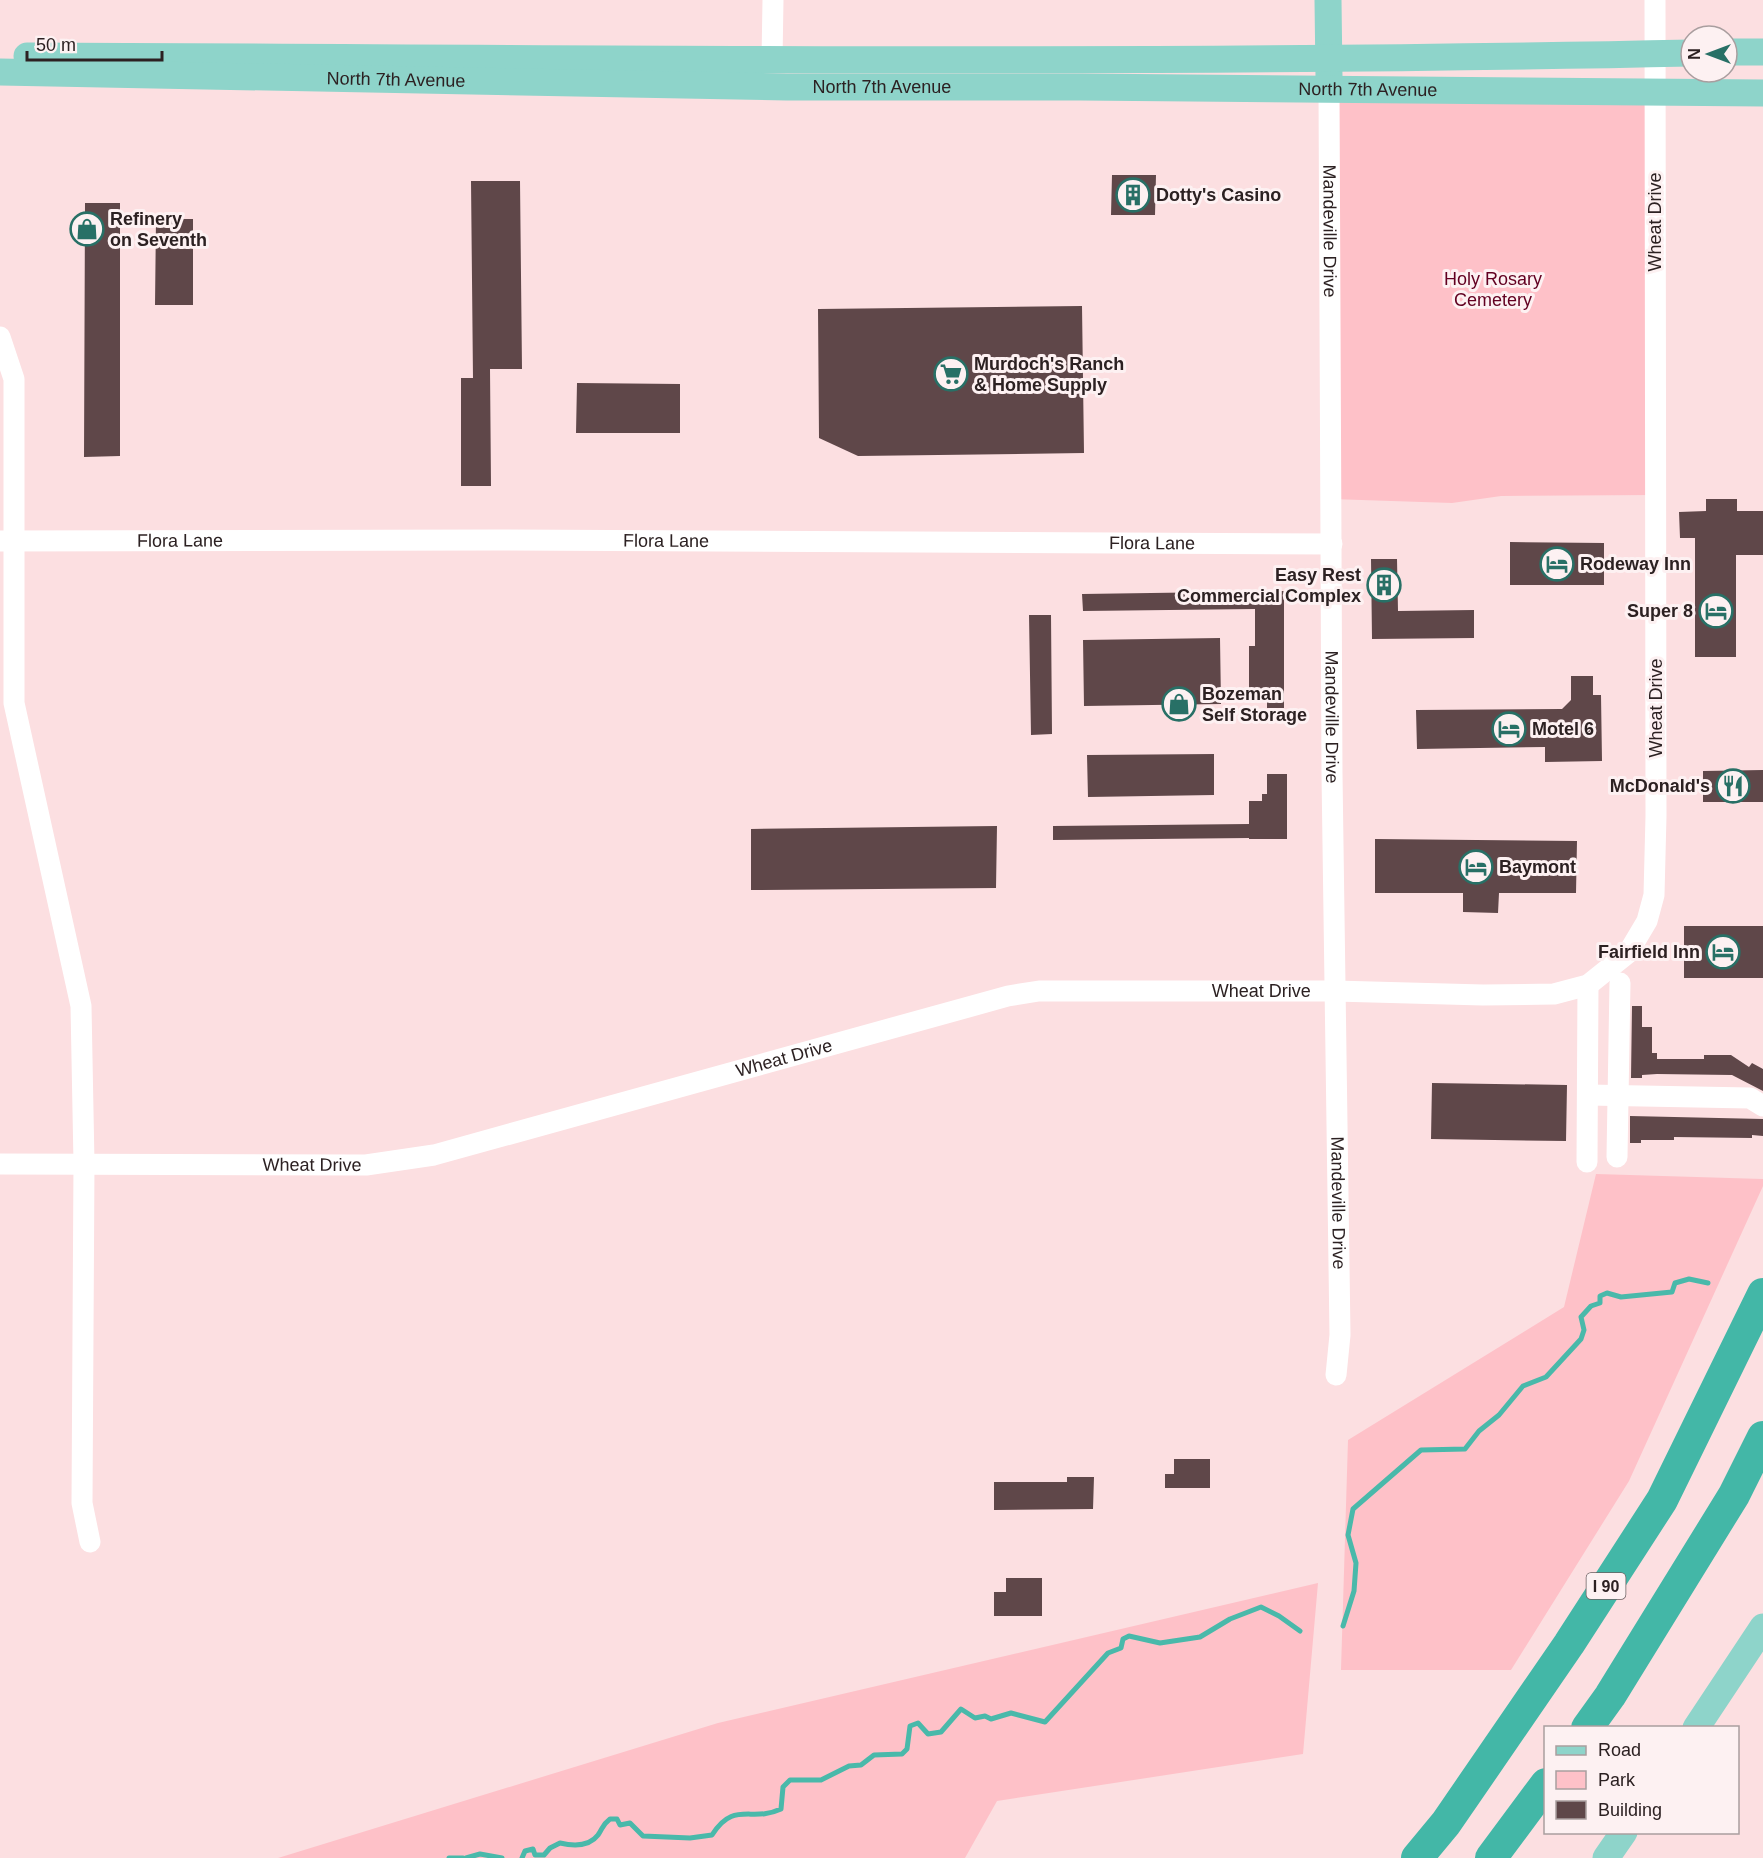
<svg xmlns="http://www.w3.org/2000/svg" width="1763" height="1858" viewBox="0 0 1763 1858" font-family="Arial,sans-serif">
  <style>
    .green { fill: #fec1c8 }
    .lines { fill: none; stroke-linecap: round; stroke-linejoin: round }
    .stream { stroke: #49b9aa; stroke-width: 5 }
    .building { fill: #5f4749 }
    .minor { stroke: #fff; stroke-width: 21 }
    .major { stroke: #8ed4ca; stroke-width: 27 }
    .highway { stroke: #43b7a7; stroke-width: 32 }
    .labels { text-anchor: middle; dominant-baseline: central; stroke-width: 6; stroke-linejoin: round; paint-order: stroke }
    .shield { fill: #fdf1f2; stroke: #6b5f60; stroke-width: 1.5 }
    .shield-label { font-size: 16px; font-weight: bold; fill: #2c2122 }
    .street-label { font-size: 18px; fill: #2c2122; stroke: #fdf1f2 }
    .poi-label { font-size: 18px; font-weight: bold; fill: #2c2122; stroke: #fdf1f2; text-anchor: start }
    .park-label { font-size: 18px; fill: #620021; stroke: #fdf1f2 }
  </style>
  <rect width="100%" height="100%" fill="#fcdfe1"/>
  <!-- green -->
  <path class="green" d="M 1329,89 L 1655,93 L 1655,495 L 1501,496 L 1452,503 L 1331,499 Z
    M 1596,1174 L 1763,1179 L 1763,1186 L 1629,1481 L 1511,1670 L 1341,1670 L 1348,1440 L 1564,1307 Z
    M 1318,1583 L 1303,1754 L 997,1801 L 965,1858 L 278,1858 L 718,1723 Z"/>
  <g class="lines">
    <!-- stream -->
    <path class="stream" d="M 1343,1626 L 1354,1591 L 1356,1563 L 1348,1535 L 1353,1509 L 1421,1450 L 1465,1449 L 1479,1431 L 1499,1415 L 1523,1386 L 1546,1377 L 1581,1339 L 1584,1330 L 1581,1317 L 1591,1306 L 1600,1303 L 1600,1296 L 1607,1293 L 1621,1297 L 1672,1292 L 1675,1283 L 1689,1279 L 1708,1283
      M 449,1858 L 463,1858
      M 466,1858 L 480,1854 L 502,1858
      M 522,1858 L 525,1851 L 533,1849 L 535,1855 L 544,1855 L 550,1848 L 560,1843 C 573,1846 589,1847 598,1835 C 603,1828 602,1825 610,1819 L 617,1819 L 620,1825 L 630,1823 L 643,1836 L 690,1838 L 712,1835 C 734,1800 751,1823 781,1809 L 783,1787 L 790,1780 L 821,1780 L 849,1766 L 861,1765 L 874,1755 L 902,1754 L 907,1749 L 910,1726 L 918,1723 L 928,1734 L 941,1732 L 961,1709 L 975,1718 L 985,1716 L 991,1719 L 1011,1713 L 1045,1722 L 1108,1653 L 1121,1648 L 1123,1639 L 1129,1636 L 1160,1643 L 1200,1637 L 1230,1619 L 1261,1607 L 1279,1616 L 1300,1631"/>
  </g>
  <!-- building -->
  <path class="building" d="M 1112,175 L 1156,175 L 1155,215 L 1111,215 Z
    M 471,181 L 520,181 L 522,369 L 490,369 L 491,486 L 461,486 L 461,378 L 473,378 Z
    M 85,203 L 120,203 L 120,456 L 84,457 Z
    M 156,219 L 193,219 L 193,305 L 155,305 Z
    M 1082,306 L 1084,453 L 858,456 L 819,438 L 818,309 Z
    M 577,383 L 680,384 L 680,433 L 576,433 Z
    M 1706,499 L 1737,499 L 1737,511 L 1763,511 L 1763,555 L 1736,555 L 1736,657 L 1695,657 L 1695,538 L 1680,538 L 1679,512 L 1706,511 Z
    M 1510,542 L 1604,543 L 1604,585 L 1510,585 Z
    M 1371,559 L 1397,559 L 1398,611 L 1474,610 L 1474,638 L 1372,639 Z
    M 1284,591 L 1284,708 L 1267,708 L 1267,701 L 1260,701 L 1260,697 L 1249,697 L 1249,646 L 1255,646 L 1255,609 L 1083,611 L 1082,594 Z
    M 1029,615 L 1051,615 L 1052,734 L 1031,735 Z
    M 1220,638 L 1221,704 L 1084,706 L 1083,640 Z
    M 1571,676 L 1593,676 L 1593,695 L 1601,695 L 1602,761 L 1545,762 L 1545,747 L 1417,749 L 1416,710 L 1562,709 L 1571,700 Z
    M 1214,754 L 1214,795 L 1088,797 L 1087,755 Z
    M 1763,770 L 1763,802 L 1703,802 L 1703,771 Z
    M 1267,774 L 1287,774 L 1287,839 L 1249,839 L 1249,838 L 1053,840 L 1053,826 L 1249,824 L 1249,801 L 1262,801 L 1262,794 L 1267,794 Z
    M 997,826 L 996,888 L 751,890 L 751,829 Z
    M 1375,839 L 1577,841 L 1576,893 L 1499,893 L 1498,913 L 1463,912 L 1463,893 L 1375,893 Z
    M 1684,926 L 1763,926 L 1763,978 L 1684,978 Z
    M 1632,1006 L 1642,1006 L 1642,1027 L 1652,1027 L 1652,1053 L 1657,1053 L 1657,1059 L 1704,1059 L 1704,1055 L 1731,1055 L 1749,1067 L 1752,1063 L 1763,1069 L 1763,1091 L 1732,1075 L 1657,1074 L 1642,1075 L 1642,1078 L 1631,1078 Z
    M 1432,1083 L 1567,1085 L 1566,1141 L 1431,1139 Z
    M 1630,1116 L 1763,1119 L 1763,1136 L 1752,1135 L 1752,1138 L 1674,1137 L 1674,1140 L 1641,1140 L 1641,1143 L 1630,1143 Z
    M 1174,1459 L 1210,1459 L 1210,1488 L 1165,1488 L 1165,1474 L 1174,1474 Z
    M 1067,1477 L 1094,1477 L 1093,1509 L 994,1510 L 994,1482 L 1067,1482 Z
    M 1006,1578 L 1042,1578 L 1042,1616 L 994,1616 L 994,1592 L 1006,1592 Z"/>
  <g class="lines">
    <!-- minor -->
    <g class="minor">
      <path d="M 772,60 L 773,0"/>
      <path id="s1" d="M 1329,89 L 1332,774 L 1340,1335 L 1336,1375"/>
      <path d="M 0,337 L 14,379 L 14,703 L 81,1006 L 84,1163 L 82,1503 L 90,1542"/>
      <path id="s2" d="M 0,541 L 496,540 L 1332,544"/>
      <path d="M 1588,1095 L 1750,1098 L 1763,1106"/>
      <path d="M 1617,1157 L 1620,983"/>
      <path d="M 1587,1162 L 1588,985"/>
      <path id="s3" d="M 0,1164 L 366,1165 L 434,1155 L 1008,996 L 1039,991 L 1335,991 L 1483,995 L 1554,994 L 1588,985 L 1628,953 L 1647,921 L 1654,895 L 1656,816 L 1655,0"/>
    </g>
    <!-- major -->
    <g class="major">
      <path d="M 1328,0 L 1329,77"/>
      <path d="M 1727,52 L 1763,52"/>
      <path d="M 27,56 C 582,58 1136,65 1691,53"/>
      <path id="s4" d="M 0,72 L 787,87 L 1080,87 L 1763,93"/>
      <path d="M 1696,1728 L 1763,1627"/>
      <path d="M 1606,1858 L 1624,1832"/>
    </g>
    <!-- highway -->
    <path class="highway" d="M 1587,1728 L 1610,1696 L 1734,1495 L 1763,1437
      M 1417,1858 L 1446,1823 L 1569,1644 L 1662,1500 L 1763,1294
      M 1491,1858 L 1546,1784"/>
  </g>
  <!-- icons -->
  <defs>
    <symbol id="building-ring" viewBox="-11 -11 22 22"><circle r="9.5" fill="#fdf1f2" stroke="#287066" stroke-width="1.5"/><path d="M-4-6H4V6H1V3H-1V6H-4ZM-2.5-4.3h1.7v1.8h-1.7ZM.8-4.3h1.7v1.8H.8ZM-2.5-1h1.7V.8h-1.7ZM.8-1h1.7V.8H.8Z" fill="#287066"/></symbol>
    <symbol id="shop-ring" viewBox="-11 -11 22 22"><circle r="9.5" fill="#fdf1f2" stroke="#287066" stroke-width="1.5"/><path d="M-5-2.5h2.3a2.7 3.5 0 0 1 5.4 0H5L5.5 6h-11ZM-1.5-2.5h3a1.5 2.3 0 0 0-3 0Z" fill="#287066"/></symbol>
    <symbol id="supermarket-ring" viewBox="-11 -11 22 22"><circle r="9.5" fill="#fdf1f2" stroke="#287066" stroke-width="1.5"/><path d="M-6-5.5h2.5l.6 2H6L4.5 2H-2.5L-4.4-4H-6ZM-1.5 3.2a1.3 1.3 0 1 0 .1 0ZM3 3.2a1.3 1.3 0 1 0 .1 0Z" fill="#287066"/></symbol>
    <symbol id="hotel-ring" viewBox="-11 -11 22 22"><circle r="9.5" fill="#fdf1f2" stroke="#287066" stroke-width="1.5"/><path d="M-6-4.5h1.5V1H6V5H4.5V3h-9V5H-6ZM-4 0a1.8 1.8 0 1 1 3.6 0ZM.5 0V-2.5h3Q6-2.5 6 0Z" fill="#287066"/></symbol>
    <symbol id="restaurant-ring" viewBox="-11 -11 22 22"><circle r="9.5" fill="#fdf1f2" stroke="#287066" stroke-width="1.5"/><path d="M-5-6h1v4h1v-4h1v4h1v-4h1v5L-1.5 .5V6h-2V.5L-5-1ZM5-6V6H3V1.5H1.5Q1.5-4 5-6Z" fill="#287066"/></symbol>
  </defs>
  <g fill-rule="evenodd">
    <use href="#building-ring" x="1114" y="176" width="38" height="38"/>
    <use href="#shop-ring" x="68" y="210" width="38" height="38"/>
    <use href="#supermarket-ring" x="932" y="355" width="38" height="38"/>
    <use href="#hotel-ring" x="1538" y="545" width="38" height="38"/>
    <use href="#building-ring" x="1365" y="566" width="38" height="38"/>
    <use href="#hotel-ring" x="1697" y="592" width="38" height="38"/>
    <use href="#shop-ring" x="1160" y="685" width="38" height="38"/>
    <use href="#hotel-ring" x="1490" y="710" width="38" height="38"/>
    <use href="#restaurant-ring" x="1714" y="767" width="38" height="38"/>
    <use href="#hotel-ring" x="1457" y="848" width="38" height="38"/>
    <use href="#hotel-ring" x="1704" y="933" width="38" height="38"/>
  </g>
  <g class="labels">
    <!-- shield labels -->
    <rect class="shield" x="1586.5" y="1573" width="39" height="26" rx="4.5"/>
    <g class="shield-label">
      <text x="1606" y="1586">I 90</text>
    </g>
    <!-- street labels -->
    <g class="street-label">
      <text stroke="none"><textPath href="#s4" startOffset="396">North 7th Avenue</textPath></text>
      <text stroke="none"><textPath href="#s4" startOffset="882">North 7th Avenue</textPath></text>
      <text stroke="none"><textPath href="#s4" startOffset="1368">North 7th Avenue</textPath></text>
      <text transform="translate(1655 222) rotate(-90)">Wheat Drive</text>
      <text stroke="none"><textPath href="#s1" startOffset="142">Mandeville Drive</textPath></text>
      <text stroke="none"><textPath href="#s2" startOffset="180">Flora Lane</textPath></text>
      <text stroke="none"><textPath href="#s2" startOffset="666">Flora Lane</textPath></text>
      <text stroke="none"><textPath href="#s2" startOffset="1152">Flora Lane</textPath></text>
      <text transform="translate(1656 708) rotate(-90)">Wheat Drive</text>
      <text stroke="none"><textPath href="#s1" startOffset="628">Mandeville Drive</textPath></text>
      <text stroke="none"><textPath href="#s3" startOffset="1284">Wheat Drive</textPath></text>
      <text stroke="none"><textPath href="#s3" startOffset="798">Wheat Drive</textPath></text>
      <text stroke="none"><textPath href="#s3" startOffset="312">Wheat Drive</textPath></text>
      <text stroke="none"><textPath href="#s1" startOffset="1114">Mandeville Drive</textPath></text>
    </g>
    <!-- poi labels -->
    <g class="poi-label">
      <text x="1156" y="195">Dotty's Casino</text>
      <text x="110" y="219">Refinery<tspan x="110" dy="21">on Seventh</tspan></text>
      <text x="974" y="364">Murdoch's Ranch<tspan x="974" dy="21">&amp; Home Supply</tspan></text>
      <text x="1580" y="564">Rodeway Inn</text>
      <text x="1361" y="575" text-anchor="end">Easy Rest<tspan x="1361" dy="21">Commercial Complex</tspan></text>
      <text x="1693" y="611" text-anchor="end">Super 8</text>
      <text x="1202" y="694">Bozeman<tspan x="1202" dy="21">Self Storage</tspan></text>
      <text x="1532" y="729">Motel 6</text>
      <text x="1710" y="786" text-anchor="end">McDonald's</text>
      <text x="1499" y="867">Baymont</text>
      <text x="1700" y="952" text-anchor="end">Fairfield Inn</text>
    </g>
    <!-- park labels -->
    <g class="park-label">
      <text x="1493" y="279">Holy Rosary<tspan x="1493" dy="21">Cemetery</tspan></text>
    </g>
  </g>
  <!-- legend -->
  <rect x="1544" y="1726" width="195" height="108" fill="#fdf1f2" stroke="#a99e9f" stroke-width="1.5"/>
  <rect x="1556" y="1746" width="30" height="9" fill="#8ed4ca" stroke="#a99e9f" stroke-width="1.5"/>
  <text x="1598" y="1756" font-size="18" fill="#2c2122">Road</text>
  <rect x="1556" y="1771" width="30" height="18" fill="#fec1c8" stroke="#a99e9f" stroke-width="1.5"/>
  <text x="1598" y="1786" font-size="18" fill="#2c2122">Park</text>
  <rect x="1556" y="1801" width="30" height="18" fill="#5f4749" stroke="#a99e9f" stroke-width="1.5"/>
  <text x="1598" y="1816" font-size="18" fill="#2c2122">Building</text>
  <!-- north arrow -->
  <g transform="translate(1709 54) rotate(270)"><circle r="28" fill="#fdf1f2" stroke="#a99e9f" stroke-width="1.5"/>
  <path d="M0-4.5L10 22L0 15L-10 22Z" fill="#287066"/>
  <text y="-9" font-size="16" font-weight="bold" text-anchor="middle" fill="#2c2122">N</text>
  </g>
  <!-- scale -->
  <path d="M27 51v9h135v-9" fill="none" stroke="#2c2122" stroke-width="3"/>
  <text x="36" y="51" font-size="18" fill="#2c2122" stroke="#fdf1f2" stroke-width="4.5" paint-order="stroke">50 m</text>
</svg>
